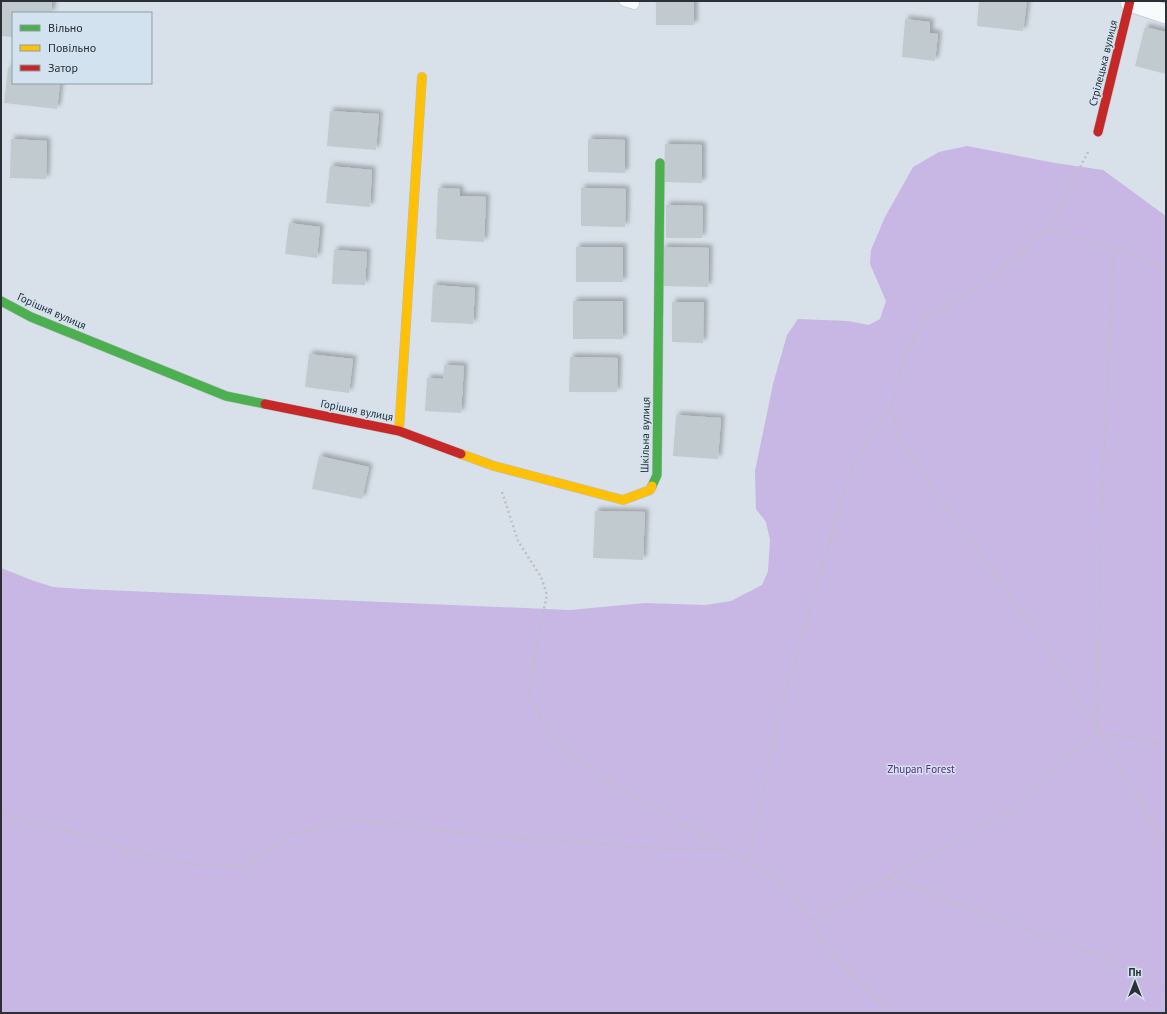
<svg xmlns="http://www.w3.org/2000/svg" width="1167" height="1014" viewBox="0 0 1167 1014" font-family="'PT Sans',sans-serif">
  <style>
    .forest { fill: #c8b6e4 }
    .building { fill: #c1cace; filter: url(#shadow) }
    .lines { fill: none; stroke-linecap: round; stroke-linejoin: round }
    .lane-casing { stroke: #b6bdc3; stroke-width: 11 }
    .street-casing { stroke: #b6bdc3; stroke-width: 20 }
    .fast-casing { stroke: #b6bdc3; stroke-width: 10 }
    .slow-casing { stroke: #b6bdc3; stroke-width: 10 }
    .jam-casing { stroke: #b6bdc3; stroke-width: 10 }
    .path { stroke: #bdc0c3; stroke-width: 2.5; stroke-dasharray: 2 3; stroke-linecap: butt }
    .lane { stroke: #f9fafc; stroke-width: 10 }
    .street { stroke: #f9fafc; stroke-width: 19 }
    .fast { stroke: #4caf50; stroke-width: 9 }
    .slow { stroke: #ffc107; stroke-width: 9 }
    .jam { stroke: #c62828; stroke-width: 9 }
    .labels { text-anchor: middle; dominant-baseline: central; stroke-width: 3; stroke-linejoin: round; paint-order: stroke }
    .street-label { font-size: 11px; fill: #2a3035; stroke: #d2e2ef }
    .park-label { font-size: 11px; fill: #5f2b85; stroke: #d2e2ef }
  </style>
  <defs>
    <filter id="shadow"><feDropShadow dx="3.5" dy="-3.5" stdDeviation="2" flood-color="#0004"/></filter>
  </defs>
  <rect width="100%" height="100%" fill="#d8e1e9"/>
  <!-- forest -->
  <path class="forest" d="M 967,146 L 1055,163 L 1103,170 L 1166,216 L 1166,1013 L 1,1013 L 1,568 L 34,581 L 53,587 L 82,589 L 570,610 L 645,603 L 705,605 L 731,601 L 762,585 L 768,571 L 770,540 L 766,522 L 756,509 L 755,471 L 773,384 L 787,335 L 798,319 L 848,321 L 869,325 L 880,319 L 886,301 L 870,264 L 871,250 L 885,217 L 913,167 L 939,152 Z"/>
  <!-- building -->
  <path class="building" d="M 1,1 L 52,1 L 52,13 L 13,13 L 13,37 L 1,36 Z
    M 656,1 L 694,1 L 694,25 L 656,25 Z
    M 979,1 L 1027,1 L 1023,31 L 977,26 Z
    M 905,19 L 930,22 L 930,33 L 938,34 L 935,61 L 902,57 Z
    M 1145,27 L 1166,32 L 1166,74 L 1135,66 Z
    M 8,68 L 13,69 L 13,83 L 60,83 L 57,109 L 4,103 Z
    M 330,111 L 379,114 L 376,150 L 327,146 Z
    M 11,139 L 47,141 L 46,179 L 10,178 Z
    M 588,139 L 625,140 L 625,173 L 588,172 Z
    M 665,144 L 702,145 L 702,183 L 664,182 Z
    M 330,166 L 372,170 L 370,207 L 326,203 Z
    M 438,188 L 460,189 L 460,196 L 486,197 L 484,242 L 436,239 Z
    M 581,188 L 626,189 L 625,227 L 581,226 Z
    M 666,205 L 703,206 L 702,238 L 666,238 Z
    M 289,223 L 320,227 L 317,258 L 285,254 Z
    M 576,247 L 623,247 L 623,282 L 576,282 Z
    M 663,247 L 709,248 L 708,287 L 662,286 Z
    M 334,250 L 367,252 L 365,285 L 332,284 Z
    M 433,285 L 475,288 L 473,324 L 431,322 Z
    M 573,301 L 623,301 L 623,339 L 573,339 Z
    M 672,302 L 704,302 L 703,343 L 672,342 Z
    M 309,354 L 353,359 L 349,393 L 305,387 Z
    M 570,357 L 618,358 L 617,392 L 569,392 Z
    M 444,365 L 464,366 L 461,413 L 425,411 L 427,378 L 443,379 Z
    M 676,415 L 721,418 L 718,459 L 673,456 Z
    M 319,456 L 369,467 L 362,499 L 312,489 Z
    M 595,511 L 645,512 L 643,560 L 593,558 Z"/>
  <g class="lines">
    <defs>
      <path id="lane" d="M 624,1 L 634,4"/>
      <path id="street" d="M 1130,2 L 1166,14"/>
      <path id="fast" d="M 1,301 L 31,317 L 226,396 L 265,404
        M 652,486 L 657,475 L 660,163"/>
      <path id="slow" d="M 399,431 L 422,77
        M 461,454 L 494,466 L 623,500 L 650,490 L 652,486"/>
      <path id="jam" d="M 1098,132 L 1130,1
        M 265,404 L 399,431 L 461,454"/>
    </defs>
    <!-- lane casing -->
    <use href="#lane" class="lane-casing"/>
    <!-- street casing -->
    <use href="#street" class="street-casing"/>
    <!-- fast casing -->
    <use href="#fast" class="fast-casing"/>
    <!-- slow casing -->
    <use href="#slow" class="slow-casing"/>
    <!-- jam casing -->
    <use href="#jam" class="jam-casing"/>
    <!-- path -->
    <path class="path" d="M 1088,152 L 1048,228 L 1023,253 L 974,289 L 923,320 L 901,367 L 891,407 L 899,436 L 923,475 L 1045,643 L 1166,845
      M 1048,228 L 1132,254 L 1166,271
      M 502,492 L 518,541 L 541,577 L 547,595 L 538,636 L 529,695 L 552,739 L 605,780 L 652,805 L 724,849
      M 1098,731 L 1166,745
      M 1,814 L 62,829 L 142,854 L 205,867 L 246,866 L 290,835 L 348,820 L 398,823 L 476,835 L 668,849 L 724,849 L 790,887 L 832,955 L 891,1013
      M 748,863 L 782,705 L 853,463 L 891,407
      M 888,878 L 1098,955 L 1166,988
      M 810,920 L 1012,810 L 1097,731 L 1102,494 L 1114,248"/>
    <!-- lane -->
    <use href="#lane" class="lane"/>
    <!-- street -->
    <use href="#street" class="street"/>
    <!-- fast -->
    <use href="#fast" class="fast"/>
    <!-- slow -->
    <use href="#slow" class="slow"/>
    <!-- jam -->
    <use href="#jam" class="jam"/>
  </g>
  <g class="labels">
    <!-- street labels -->
    <g class="street-label">
      <text transform="translate(1103 63) rotate(-76)">Стрілецька вулиця</text>
      <text transform="translate(52 311) rotate(24)">Горішня вулиця</text>
      <text transform="translate(357 410) rotate(11)">Горішня вулиця</text>
      <text transform="translate(645 435) rotate(-89)">Шкільна вулиця</text>
    </g>
    <!-- park labels -->
    <g class="park-label">
      <text x="921" y="769">Zhupan Forest</text>
    </g>
  </g>
  <!-- border -->
  <rect width="1167" height="1014" fill="none" stroke="#2a3035" stroke-width="4"/>
  <!-- legend -->
  <rect x="12" y="12" width="140" height="72" fill="#d2e2ef" stroke="#8f9ba5"/>
  <rect x="20" y="25" width="20" height="6" fill="#4caf50" stroke="#8f9ba5"/>
  <text x="48" y="32" font-size="12" fill="#2a3035">Вільно</text>
  <rect x="20" y="45" width="20" height="6" fill="#ffc107" stroke="#8f9ba5"/>
  <text x="48" y="52" font-size="12" fill="#2a3035">Повільно</text>
  <rect x="20" y="65" width="20" height="6" fill="#c62828" stroke="#8f9ba5"/>
  <text x="48" y="72" font-size="12" fill="#2a3035">Затор</text>
  <!-- north arrow -->
  <g transform="translate(1135 982)" stroke="#d2e2ef" stroke-width="3" paint-order="stroke">
  <path d="M0-3L7 15L0 10L-7 15Z" fill="#2a3035"/>
  <text y="-6" font-size="11" font-weight="bold" text-anchor="middle" fill="#2a3035">Пн</text>
  </g>
</svg>
